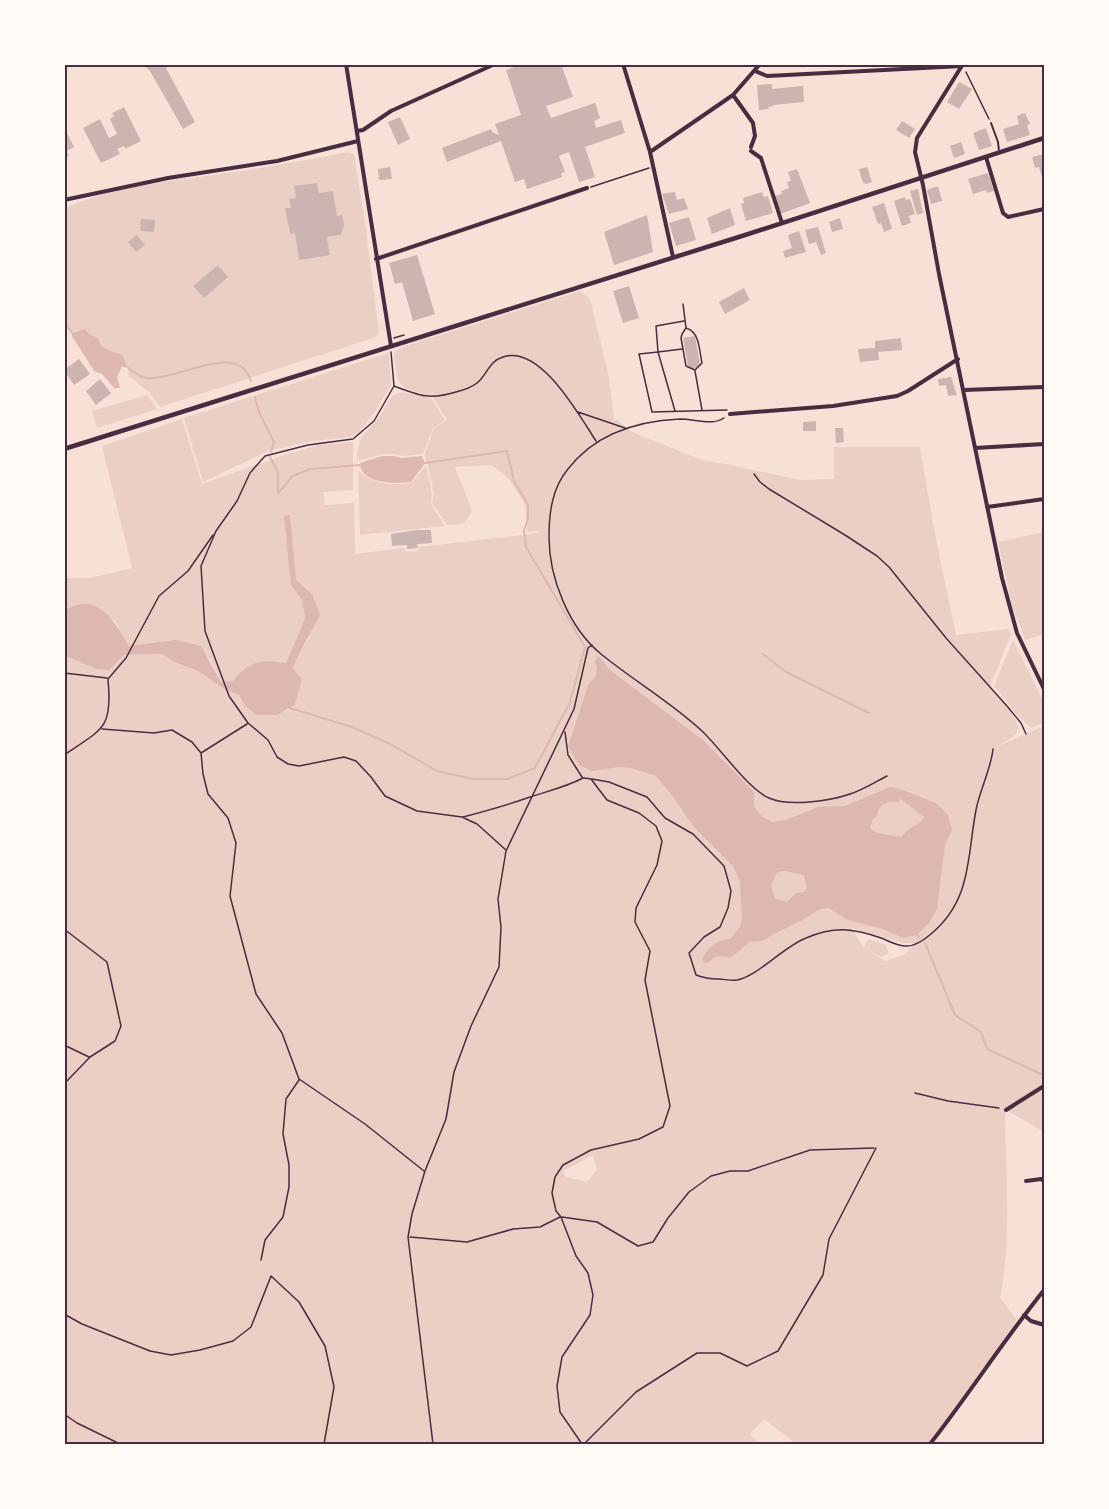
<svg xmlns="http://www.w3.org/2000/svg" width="1109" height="1509" viewBox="0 0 1109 1509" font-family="'Zilla Slab',serif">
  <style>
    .green { fill: #ebcfc5; fill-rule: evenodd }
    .water { fill: #dcb8b0; fill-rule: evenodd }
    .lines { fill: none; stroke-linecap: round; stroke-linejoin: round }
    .stream { stroke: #dcb8b0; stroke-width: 2 }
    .building { fill: #ccb4b1 }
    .path { stroke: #4a2c40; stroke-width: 1.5 }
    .service { stroke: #4a2c40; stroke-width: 2 }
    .minor { stroke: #4a2c40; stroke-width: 4 }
    .tertiary { stroke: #4a2c40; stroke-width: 4.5 }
    .neatline { fill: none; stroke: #4a2c40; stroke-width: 2 }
  </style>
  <rect width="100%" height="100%" fill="#f7e1d7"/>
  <!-- green -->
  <path class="green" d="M 348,152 L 354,154 L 366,230 L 379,333 L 376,337 L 160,407 L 150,393 L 129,376 L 127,365 L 117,353 L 107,350 L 93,335 L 76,330 L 72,333 L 65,323 L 65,208 C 113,187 169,181 221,174 C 264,168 306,160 348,152 ZM 317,183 L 319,193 L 333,191 L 337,216 L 342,215 L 341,235 L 327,237 L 330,255 L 295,233 L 289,234 L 286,209 L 291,208 L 289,199 L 296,198 L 294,187 ZM 218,265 L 228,277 L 204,298 L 193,286 Z
    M 580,291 L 590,299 L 609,377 L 614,419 L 606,428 L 616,419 L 632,432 L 702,460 L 731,465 L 800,480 L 834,479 L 834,447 L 920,447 L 934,529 L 956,635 L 1009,629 L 1011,634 L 990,687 C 997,695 1023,721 1017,732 C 1015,737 1003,742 998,746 L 1044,726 L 1044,1084 L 1028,1095 L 1044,1086 L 1044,1132 L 1006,1110 L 1005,1119 C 1006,1179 1012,1239 1000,1298 L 1017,1320 L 961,1405 L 930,1444 L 796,1444 L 764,1419 L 750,1434 L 760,1444 L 65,1444 L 64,656 L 74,660 L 128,646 L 115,621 L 72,606 L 65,611 L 65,578 L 90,578 L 132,568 L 102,446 L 182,419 L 202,484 L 281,456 L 318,445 L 353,442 L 353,490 L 323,492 L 325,505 L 354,503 L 355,554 L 404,548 L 406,552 L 418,551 L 419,547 L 539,533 L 538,531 L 527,532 L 525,504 L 508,478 L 492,465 L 455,467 L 472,511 L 463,524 L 447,525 L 432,503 L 434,493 L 425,454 L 434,428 L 447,420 L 432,396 C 396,387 398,388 394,352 L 405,346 ZM 290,516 L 296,580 L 312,594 L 310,637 L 298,653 L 293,668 L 302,679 L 295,705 L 286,711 L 256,715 L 245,706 L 239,695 L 226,690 L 198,671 L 174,662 L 162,654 L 124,655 L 176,640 L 186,643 L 210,659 L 221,682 L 233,681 L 273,661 L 286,663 L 305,620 L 302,600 L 291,585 ZM 852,928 L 903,943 L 916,943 L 904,955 L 885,961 L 866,949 L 881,957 L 889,953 L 886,945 L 868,939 L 864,948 ZM 593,1155 L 597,1170 L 587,1182 L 566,1177 L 563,1171 Z
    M 389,353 L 391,385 L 375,412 L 358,433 L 351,437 L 313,441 L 268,451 L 203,482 L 184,418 Z
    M 403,392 L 431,398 L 445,420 L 433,428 L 423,454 L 403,456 L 394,454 L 382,454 L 357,461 C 358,433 365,436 380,416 C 384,409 388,402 393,395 Z
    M 147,395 L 157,409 L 97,428 L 92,411 Z
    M 426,466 L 432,493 L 431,504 L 445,526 L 360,535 L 358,470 C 372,484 392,486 411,483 Z
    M 1044,532 L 1044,634 L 1025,640 L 1012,605 L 998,542 Z
    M 1013,640 L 1044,703 L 1044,723 L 1031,728 L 1018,716 L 994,686 Z"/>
  <!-- water -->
  <path class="water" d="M 85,329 L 89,334 L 98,338 C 101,350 113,351 122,355 L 127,365 L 124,368 L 122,366 L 117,377 L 120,388 L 114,388 L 102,374 L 94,371 L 72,336 L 72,333 Z
    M 382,456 L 394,456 L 402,458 L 422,456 L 425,463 L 411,482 C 396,484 360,484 360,463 Z
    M 290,515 L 296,580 L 312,594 L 320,615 C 311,633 300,649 293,668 L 302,679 L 295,705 L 277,715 L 256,715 L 245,706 L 239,695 L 226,690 L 198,671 L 174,662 L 162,654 L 124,655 L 109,670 L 97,669 L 65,656 L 64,611 C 97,589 114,621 129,646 L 176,640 L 201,646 L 221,682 L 233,681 C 249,661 261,659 286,663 L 305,619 L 302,600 L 291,585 L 284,516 Z
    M 598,656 L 610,670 L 704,741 L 754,792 L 754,806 L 762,817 L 773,822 L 786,820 L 818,807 L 845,806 L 890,787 L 900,789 L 936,803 L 948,815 L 952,830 L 945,845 L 937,909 L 929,923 L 917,935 L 903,938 L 883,929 L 848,920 L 829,908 L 820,909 L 806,918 L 761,941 L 750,942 L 730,958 C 720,955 715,955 708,963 L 704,962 L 702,959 C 708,948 717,939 730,939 L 740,927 L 742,918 L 740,882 L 733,866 L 694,827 L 674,798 L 656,776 L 631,768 L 619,767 L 592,771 L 579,765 L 568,747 L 588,685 L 596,676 L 597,669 L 595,662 ZM 901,799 L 924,817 C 919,826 910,825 902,837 L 877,833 L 870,828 L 873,819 L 877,816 C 879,804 887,801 898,802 ZM 785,871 L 804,875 L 807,888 L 804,892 L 796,893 L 787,902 L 775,899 L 771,886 L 777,872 Z"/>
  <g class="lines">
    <!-- stream -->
    <path class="stream" d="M 64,322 L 72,333
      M 126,366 C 131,370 139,377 146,378 C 175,382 239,339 251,381
      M 255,397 L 259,412 L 274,442 L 271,452
      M 270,457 L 278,472 L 278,493 L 293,476 L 310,469 L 360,465
      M 763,654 L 786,672 L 869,713
      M 290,708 L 352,727 L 390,744 L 437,771 L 473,779 L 507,779 L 535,768 L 570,702 L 585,647 L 526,547 L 524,530 L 528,519 L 528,505 L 514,481 L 507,451 L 425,463
      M 917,935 L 920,938
      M 925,943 L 955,1015 L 981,1032 L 987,1049 L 1041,1074"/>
  </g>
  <!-- building -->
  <path class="building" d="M 142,64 L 172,64 L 166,68 L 195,122 L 183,129 L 150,71 Z
    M 521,64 L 561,64 L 573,97 L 546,106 L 551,118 L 595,103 L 600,118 L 594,121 L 596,128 L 621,120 L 625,133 L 585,147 L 595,177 L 579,182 L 569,152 L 559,156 L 565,172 L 561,173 L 562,177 L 527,189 L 524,179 L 515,182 L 501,141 L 447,162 L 442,148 L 491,129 L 492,132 L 499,135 L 495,124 L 521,115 L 506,70 Z
    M 959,82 L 972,89 L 959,109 L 947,102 Z
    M 772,84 L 772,89 L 803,86 L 804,102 L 773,105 L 774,106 L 768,107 L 769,109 L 759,110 L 757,85 Z
    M 124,107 L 141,141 L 125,149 L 124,146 L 117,149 L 120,154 L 101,163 L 83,128 L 100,119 L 109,138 L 117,134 L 110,119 L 114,116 L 112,113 Z
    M 1025,113 L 1030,124 L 1027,125 L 1030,135 L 1007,142 L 1003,129 L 1019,124 L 1017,116 Z
    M 400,117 L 410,139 L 398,145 L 388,122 Z
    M 902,121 L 915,129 L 909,138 L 896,130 Z
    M 64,127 L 74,147 L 67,151 L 69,156 L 64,159 Z
    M 986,128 L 992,146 L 979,150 L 973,133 Z
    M 961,142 L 965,154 L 954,158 L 950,146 Z
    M 1044,154 L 1044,176 L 1042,177 L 1039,167 L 1035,168 L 1032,157 Z
    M 390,167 L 392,179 L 379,180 L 378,169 Z
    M 867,167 L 872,182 L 866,184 L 863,183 L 859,169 Z
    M 797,169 L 810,203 L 780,214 L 775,196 L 782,194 L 781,191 L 789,188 L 787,182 L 791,181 L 788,172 Z
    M 988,173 L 994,191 L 987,193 L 986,190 L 973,194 L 968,179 Z
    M 317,183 L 319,193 L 333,191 L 337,216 L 342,215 L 344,225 L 341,235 L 327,237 L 330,255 L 299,260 L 295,233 L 290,234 L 285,208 L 291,208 L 289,199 L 296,198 L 294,186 Z
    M 938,186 L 942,201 L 931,204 L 927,190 Z
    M 918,189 L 923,213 L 917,215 L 910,191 Z
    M 675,192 L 677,200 L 684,198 L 688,209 L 669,214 L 662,194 Z
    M 762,192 L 764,197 L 768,196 L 773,213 L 746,221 L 741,204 L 744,203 L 743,198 Z
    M 905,197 L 906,200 L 910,199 L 915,214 L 909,216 L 911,223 L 902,226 L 894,201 Z
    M 884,203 L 892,229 L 884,232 L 881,223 L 878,224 L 872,207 Z
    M 730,208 L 735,225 L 712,234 L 707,218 Z
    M 647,215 L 653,252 L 614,265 L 604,232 Z
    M 689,217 L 696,240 L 676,246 L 669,223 Z
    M 840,218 L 843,229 L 832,232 L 829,222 Z
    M 141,219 L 155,220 L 154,232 L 140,231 Z
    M 818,227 L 826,253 L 821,255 L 816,242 L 809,244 L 805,230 Z
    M 799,231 L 806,252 L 785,258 L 783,251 L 792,248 L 788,235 Z
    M 137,235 L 145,245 L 136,252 L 128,242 Z
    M 417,255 L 435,314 L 413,321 L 402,282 L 395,284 L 389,263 Z
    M 218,265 L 228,277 L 204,298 L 193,286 Z
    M 629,286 L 639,318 L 623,323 L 613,291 Z
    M 744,288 L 750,300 L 725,314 L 719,302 Z
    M 695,336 L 700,364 L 697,368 L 692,368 L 688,366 L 683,338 Z
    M 901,338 L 902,350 L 878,352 L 879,360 L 860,362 L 858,349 L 875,348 L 875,341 Z
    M 79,359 L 90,374 L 74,385 L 64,370 Z
    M 951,377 L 957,395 L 948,396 L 946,385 L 939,386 L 938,379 Z
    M 100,379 L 111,393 L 96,405 L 86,391 Z
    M 816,421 L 816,431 L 803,431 L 803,422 Z
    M 835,428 L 843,428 L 844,442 L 836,443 Z
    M 417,530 L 431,530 L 432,543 L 417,544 L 418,548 L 407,549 L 407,545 L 392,546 L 391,534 Z"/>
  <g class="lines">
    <!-- path -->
    <path class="path" d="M 966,72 L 989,119
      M 591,187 L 649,168
      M 683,304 L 686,328 L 682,334 L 681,338 L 686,366 L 695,370 L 702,363 C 699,350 700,332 686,328
      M 394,338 L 404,335
      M 682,349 L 658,352 L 656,326 L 684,321
      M 391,352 L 394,386
      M 695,371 L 702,410
      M 394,386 C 420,396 430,400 456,392 C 464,390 472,387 477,383 C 487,375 489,361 503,357 C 540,344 579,415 596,441
      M 675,411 L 658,352 L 639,354 L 652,412 L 727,410
      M 578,412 L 625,428
      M 724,418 C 712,426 695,419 680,419 C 637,421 595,434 568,469 C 552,488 549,513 549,537 C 549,578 569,628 601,654 C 634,681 671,702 702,731 C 721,749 748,789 769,798 C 789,807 830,801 850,794 C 863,790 875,782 887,776
      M 754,474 L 760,482 L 769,489 L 845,535 L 877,556 L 889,567 L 946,638 L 1007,706 L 1021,723 L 1026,734
      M 216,531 L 201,566 L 205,631 L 229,696 L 248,723 L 268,740 L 277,757 L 288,764 L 299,766 L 344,757 L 356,761 L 371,777 L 385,796 L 417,811 L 462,817 L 477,824 L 506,850
      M 216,531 L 237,501 L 250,473 L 265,456 L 308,445 L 353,439 L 374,421 L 394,386
      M 64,673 L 107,678
      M 108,679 L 126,658 L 159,596 L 188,571 L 213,535
      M 102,729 L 154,733 L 172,730 L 192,742 L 201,753 L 203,774 L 208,794 L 228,818 L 236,843 L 230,896 L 256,994 L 282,1033 L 299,1079 L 365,1124 L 424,1171
      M 565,732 L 568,755 L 582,777
      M 201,753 L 247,724
      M 64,755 C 102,729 113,729 108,680
      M 592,779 L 609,782 L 647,797 L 665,818 L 693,834 L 724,866 L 731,891 L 728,908 L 720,927 L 704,937 L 689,953 L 696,975 C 704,978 710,979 718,979 C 724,979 731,981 737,980 C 758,976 783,947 806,938 C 834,926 853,928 881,938 C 889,941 899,947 907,946 C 916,946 924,940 931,934 C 972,900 967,857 976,810 C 980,789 991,769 993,749
      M 463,817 C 486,811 508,805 530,797 C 548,791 566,787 583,778
      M 64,929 L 107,962 L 121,1026 L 115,1041 L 90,1057 L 64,1084
      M 64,1045 L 89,1057
      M 915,1093 L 948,1101 L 999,1108
      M 562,1217 L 597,1222 L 638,1246 L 653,1242 L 668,1218 L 689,1192 L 711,1176 L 730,1171 L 748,1171 L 810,1150 L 874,1148
      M 410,1237 L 467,1242 L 513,1229 L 540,1227 L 560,1217
      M 261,1260 L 265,1240 L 283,1217 L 289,1187 L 289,1165 L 283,1134 L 286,1099 L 299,1080
      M 64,1314 L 82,1324 L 150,1351 L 171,1355 L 200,1350 L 233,1341 L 251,1327 L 271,1276 L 299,1302 L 325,1346 L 334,1387 L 324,1444
      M 64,1414 L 77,1423 L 120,1444
      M 433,1444 L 408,1237 L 412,1214 L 425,1171 L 446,1119 L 454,1072 L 471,1026 L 499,967 L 501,927 L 498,899 L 506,851 L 574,709 L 588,648 L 592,645
      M 582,1444 L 560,1412 L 557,1386 L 562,1357 L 590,1315 L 593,1295 L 588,1273 L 576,1256 L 561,1217 L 556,1211 L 552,1193 L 555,1177 L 563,1165 L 591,1150 L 639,1139 L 663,1127 L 670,1106 L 645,980 L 650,951 L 635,922 L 636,908 L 657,865 L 662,841 L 656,826 L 639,813 L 607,800 L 591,779 L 584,778
      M 584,1444 L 636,1392 L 697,1353 L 720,1353 L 747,1366 L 778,1351 L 823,1275 L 829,1239 L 876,1148"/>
    <!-- service -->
    <path class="service" d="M 991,123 L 998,142 L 999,151"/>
    <!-- minor -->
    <path class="minor" d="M 346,64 L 391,346
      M 623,64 L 650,152 L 673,257
      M 963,64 L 917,138 L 915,152 L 923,185 L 939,274 L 1002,578 L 1017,633 L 1044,689
      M 755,71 L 767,76 L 962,66
      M 733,95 L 753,123 L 755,136 L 751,147
      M 357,131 L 363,130 L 391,111 L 495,64
      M 751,151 L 761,158 L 782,223
      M 650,152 L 733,95 L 760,64
      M 986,157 L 1003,213 L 1008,217 L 1044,209
      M 64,200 L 168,178 L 277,161 L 358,141
      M 376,259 L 587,188
      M 964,390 L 1044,387
      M 730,414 L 833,406 L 897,396 L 908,391 L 958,359
      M 975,448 L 1044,444
      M 987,507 L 1044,499
      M 1006,1110 L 1044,1086
      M 1026,1181 L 1041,1179 L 1044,1181
      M 1024,1315 L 1031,1321 L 1044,1325
      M 930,1444 C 969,1394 1004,1340 1044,1290"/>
    <!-- tertiary -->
    <path class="tertiary" d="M 64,449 L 742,236 L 1044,138"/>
  </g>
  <!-- border -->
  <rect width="1109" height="1509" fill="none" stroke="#fffaf5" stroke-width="132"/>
  <rect x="66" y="66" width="977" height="1377" class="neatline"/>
</svg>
